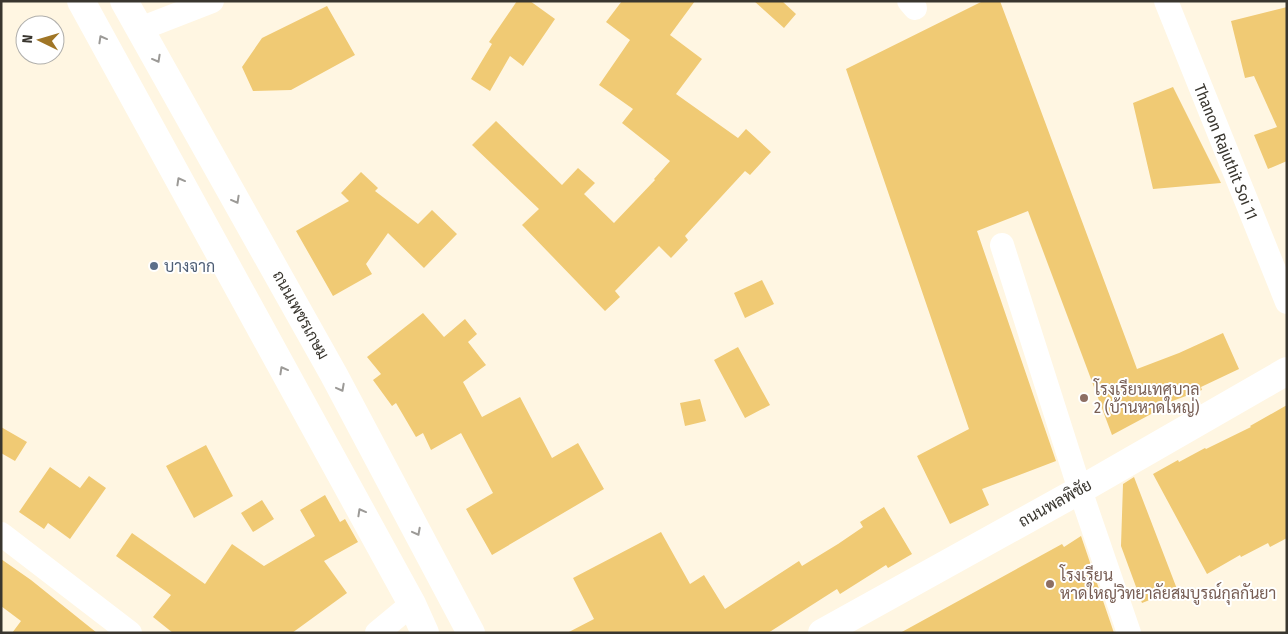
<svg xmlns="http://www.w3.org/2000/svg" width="1288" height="634" viewBox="0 0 1288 634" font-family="'Fira Sans Condensed',Sarabun,sans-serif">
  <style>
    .building { fill: #f0ca74 }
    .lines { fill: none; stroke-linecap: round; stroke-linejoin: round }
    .street { stroke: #fff; stroke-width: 24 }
    .secondary { stroke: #fff; stroke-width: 28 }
    .oneway { stroke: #9c9a97 }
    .service-dot { fill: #5c6f8a; stroke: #fff; stroke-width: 2 }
    .education-dot { fill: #8d6e63; stroke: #fff; stroke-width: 2 }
    .labels { text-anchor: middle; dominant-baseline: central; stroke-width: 4; stroke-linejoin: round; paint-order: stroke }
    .street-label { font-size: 16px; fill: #39362f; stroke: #fff }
    .service-label { font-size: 16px; fill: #4e5e75; stroke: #fff; text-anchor: start }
    .education-label { font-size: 16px; fill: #785e54; stroke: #fff; text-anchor: start }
  </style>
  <rect width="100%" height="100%" fill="#fff6e2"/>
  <!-- building -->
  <path class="building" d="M 517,1 L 530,1 L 555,19 L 523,66 L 510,56 L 490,91 L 471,79 L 492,44 L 489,42 Z
    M 622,1 L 695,1 L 670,35 L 702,59 L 676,94 L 738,138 L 746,129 L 771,152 L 750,175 L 745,171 L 685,236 L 688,240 L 671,258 L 659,246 L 615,291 L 620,297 L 605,311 L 522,225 L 539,209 L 472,145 L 496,121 L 562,185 L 578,168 L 595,183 L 584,194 L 614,223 L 655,180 L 654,179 L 670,161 L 622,123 L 633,109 L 599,85 L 630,40 L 606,22 Z
    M 754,1 L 782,1 L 796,14 L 784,28 Z
    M 983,1 L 1000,1 L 1137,369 L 1179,353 L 1223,333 L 1239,369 L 1201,387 L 1202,390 L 1151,409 L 1153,413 L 1112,435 L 1028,211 L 977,231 L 1056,461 L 982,489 L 989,505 L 950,524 L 917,456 L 969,429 L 846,69 Z
    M 327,6 L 355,55 L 291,90 L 253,91 L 242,67 L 262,38 Z
    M 1287,7 L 1287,161 L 1268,169 L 1254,135 L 1277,127 L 1254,76 L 1245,78 L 1231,21 Z
    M 1173,87 L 1221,183 L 1153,189 L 1133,103 Z
    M 361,172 L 378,188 L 375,191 L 418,224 L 432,210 L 457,234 L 424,268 L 388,233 L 366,264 L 372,274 L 333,296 L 296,231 L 349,201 L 341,193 Z
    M 762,280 L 774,304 L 745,318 L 734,293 Z
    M 423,313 L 444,337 L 465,319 L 477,334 L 468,342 L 486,365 L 463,382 L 482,417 L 520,397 L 552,458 L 578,443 L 604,489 L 492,555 L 466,509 L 493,493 L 461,433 L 431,450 L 423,433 L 416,437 L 396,403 L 392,406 L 373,380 L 381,374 L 367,357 Z
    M 738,347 L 770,405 L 745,418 L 714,360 Z
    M 700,399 L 706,421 L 685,426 L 680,403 Z
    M 1287,405 L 1287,538 L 1270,547 L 1268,543 L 1241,557 L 1240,555 L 1207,574 L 1153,474 L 1178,460 L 1179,462 L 1205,448 L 1206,449 L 1251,427 L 1250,426 Z
    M 1,427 L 27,442 L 15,461 L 1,453 Z
    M 206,445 L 233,496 L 194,518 L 166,466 Z
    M 50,467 L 80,488 L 89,476 L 106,488 L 70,539 L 48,523 L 44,529 L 19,512 Z
    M 1134,477 L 1177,589 L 1142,603 L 1121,546 L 1123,484 Z
    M 325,495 L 340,522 L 345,519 L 358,542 L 324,561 L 347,593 L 292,633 L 173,633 L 153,617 L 171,595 L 116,556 L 132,533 L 205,584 L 232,544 L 264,566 L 315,536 L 300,510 Z
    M 262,500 L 274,519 L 253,532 L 241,513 Z
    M 884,507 L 912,554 L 888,568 L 886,565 L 840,594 L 837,589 L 768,633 L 567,633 L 594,619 L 573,578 L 661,532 L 690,584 L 704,575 L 725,609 L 799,561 L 802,566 L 838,544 L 863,527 L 860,522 Z
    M 1081,536 L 1114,633 L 900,633 L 1062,544 L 1064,547 Z
    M 1,559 L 31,580 L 97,633 L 12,633 L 21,621 L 1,606 Z"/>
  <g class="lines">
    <!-- street -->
    <path class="street" d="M 909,1 L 915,8
      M 1166,1 L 1287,302
      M 140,29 L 212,1
      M 1002,245 L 1080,490 L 1129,633
      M 1,534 L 130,633
      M 377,633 L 412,604"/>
    <!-- secondary -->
    <path class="secondary" d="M 81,1 L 412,604 L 425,633
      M 124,1 L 334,375 L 471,633
      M 822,633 L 1080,490 L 1287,371"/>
  </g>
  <!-- one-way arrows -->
  <defs><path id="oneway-chevron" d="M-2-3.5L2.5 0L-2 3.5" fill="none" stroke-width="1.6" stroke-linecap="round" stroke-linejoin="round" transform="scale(1.25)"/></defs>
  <g class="oneway">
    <use href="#oneway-chevron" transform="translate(102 39) rotate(-119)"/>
    <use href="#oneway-chevron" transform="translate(157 59) rotate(61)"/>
    <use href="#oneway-chevron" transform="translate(180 181) rotate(-119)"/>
    <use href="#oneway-chevron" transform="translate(236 200) rotate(61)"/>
    <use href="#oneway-chevron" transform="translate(283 370) rotate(-119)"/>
    <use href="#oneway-chevron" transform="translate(341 388) rotate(62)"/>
    <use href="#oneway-chevron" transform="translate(361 512) rotate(-119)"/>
    <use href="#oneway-chevron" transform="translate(417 532) rotate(62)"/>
  </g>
  <!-- markers -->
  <circle class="service-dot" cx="154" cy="266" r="5"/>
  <g class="education-dot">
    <circle cx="1084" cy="398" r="5"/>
    <circle cx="1050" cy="584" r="5"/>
  </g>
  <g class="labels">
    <!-- street labels -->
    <g class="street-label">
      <text transform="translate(1226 152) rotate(68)">Thanon Rajuthit Soi 11</text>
      <text transform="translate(301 315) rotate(61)">ถนนเพชรเกษม</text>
      <text transform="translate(1055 503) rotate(-29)">ถนนพลพิชัย</text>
    </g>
    <!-- service labels -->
    <g class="service-label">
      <text x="164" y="266">บางจาก</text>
    </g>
    <!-- education labels -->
    <g class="education-label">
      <text x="1094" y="389">โรงเรียนเทศบาล<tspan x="1094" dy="18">2 (บ้านหาดใหญ่)</tspan></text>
      <text x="1060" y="575">โรงเรียน<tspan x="1060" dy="18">หาดใหญ่วิทยาลัยสมบูรณ์กุลกันยา</tspan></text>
    </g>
  </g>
  <!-- border -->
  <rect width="1288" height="634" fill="none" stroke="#39362f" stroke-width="5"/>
  <!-- north arrow -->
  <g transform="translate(40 40) rotate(275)"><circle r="24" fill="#ffffff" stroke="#b0afac"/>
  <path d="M0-4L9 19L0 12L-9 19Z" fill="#a07626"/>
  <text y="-8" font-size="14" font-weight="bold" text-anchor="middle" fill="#39362f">N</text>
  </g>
</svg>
